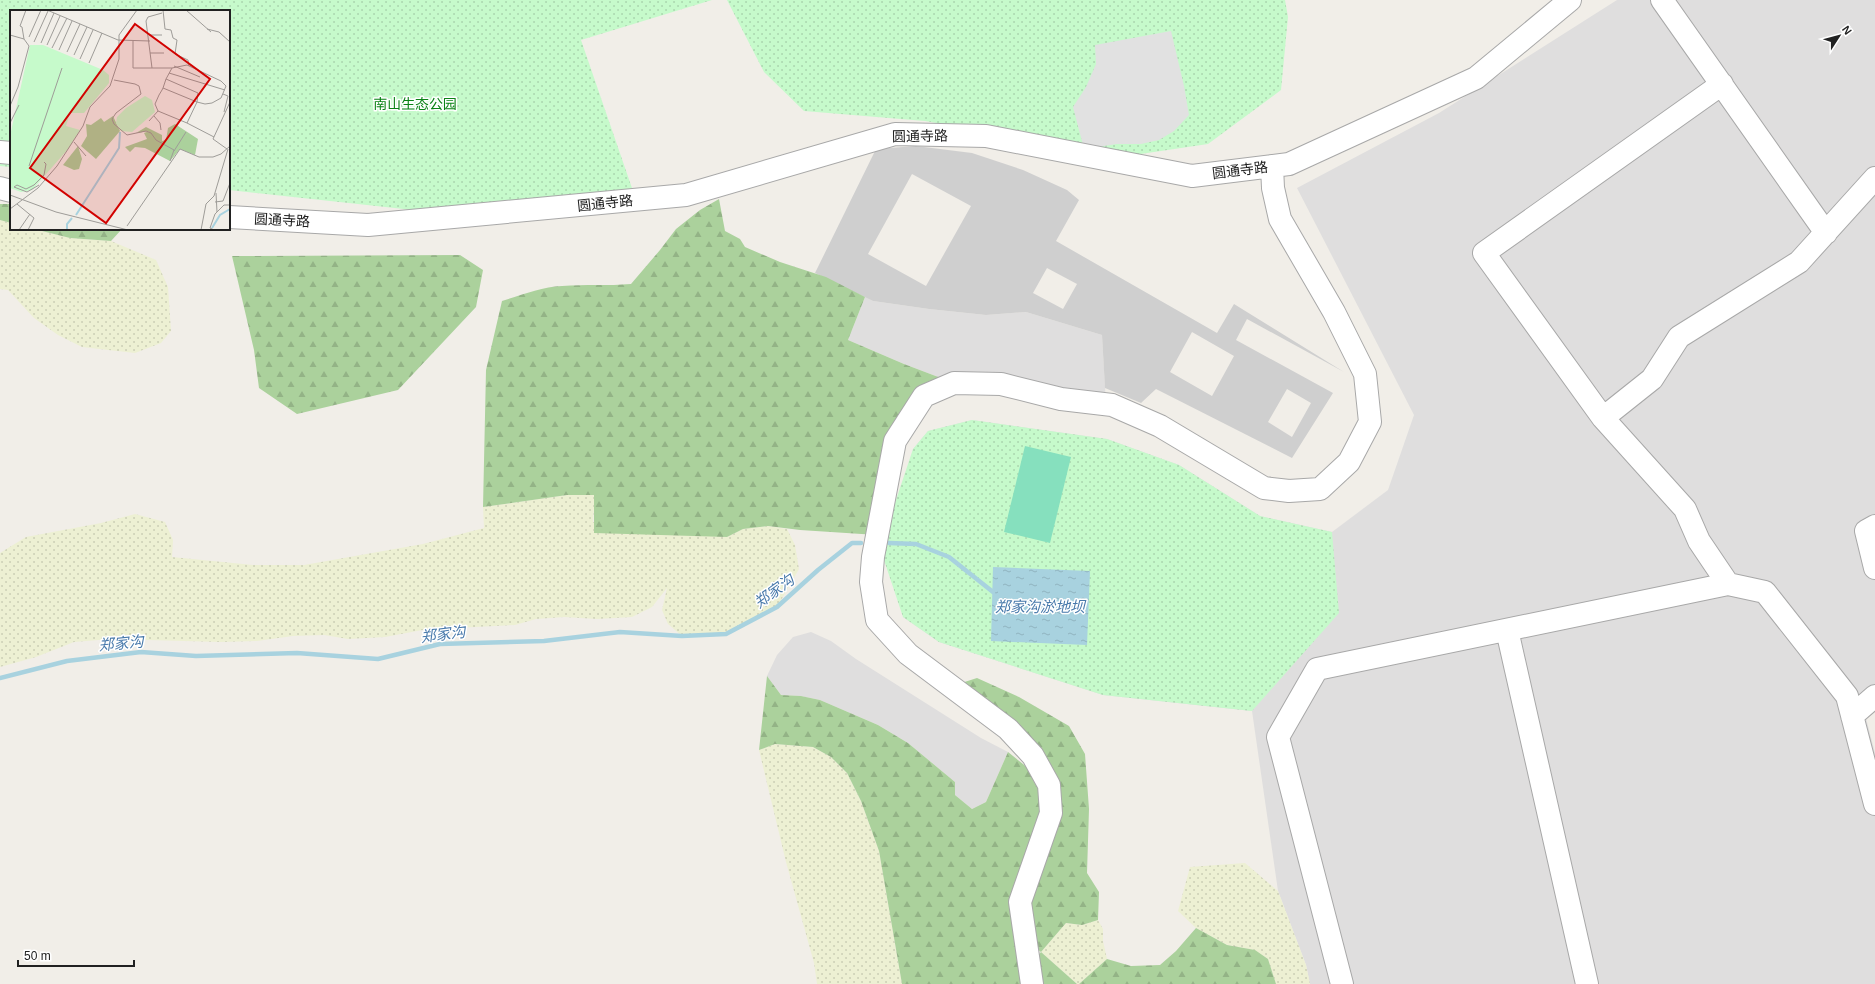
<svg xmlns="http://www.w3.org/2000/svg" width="1875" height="984" viewBox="0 0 1875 984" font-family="Helvetica,'Noto Sans SC',sans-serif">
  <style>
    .residential { fill: #dfdede }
    .religious { fill: #cfcfcf; fill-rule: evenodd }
    .farmland { fill: url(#farmland-dots) }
    .forest { fill: url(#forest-firs); fill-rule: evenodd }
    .park { fill: url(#park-dots) }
    .pitch { fill: #86e0be }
    .parking { fill: #e1e1e1 }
    .water { fill: url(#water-ripples) }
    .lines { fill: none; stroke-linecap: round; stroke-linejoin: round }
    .stream { stroke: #a8d2df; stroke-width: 4.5 }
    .minor-casing { stroke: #a8a8a8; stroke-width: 24 }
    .minor { stroke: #fff; stroke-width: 22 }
    .labels { text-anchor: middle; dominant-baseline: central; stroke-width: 3; stroke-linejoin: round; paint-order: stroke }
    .park-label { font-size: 14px; fill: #0b8316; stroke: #fff }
    .street-label { font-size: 14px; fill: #212121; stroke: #fff }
    .water-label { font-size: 15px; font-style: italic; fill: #4879ab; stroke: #fff }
    .inset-river { fill: none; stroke: #a8d2df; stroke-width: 2 }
    .inset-road { fill: none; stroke: #9e9c98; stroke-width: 1 }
    .view { fill: #d20200; fill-opacity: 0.15; stroke: #d20200; stroke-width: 2 }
    .inset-edge { fill: none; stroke: #212121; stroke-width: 2 }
  </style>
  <defs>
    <pattern id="farmland-dots" width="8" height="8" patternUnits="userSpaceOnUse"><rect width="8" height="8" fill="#edf0d3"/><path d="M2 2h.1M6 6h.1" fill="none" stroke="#cbceb5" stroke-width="1.8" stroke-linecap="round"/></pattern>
    <pattern id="forest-firs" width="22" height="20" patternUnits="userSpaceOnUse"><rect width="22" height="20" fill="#abd19c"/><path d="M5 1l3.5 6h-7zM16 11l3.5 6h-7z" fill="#93b386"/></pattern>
    <pattern id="park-dots" width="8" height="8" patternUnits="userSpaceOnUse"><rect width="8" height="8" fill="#c6facb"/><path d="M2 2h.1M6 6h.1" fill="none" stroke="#aad6ae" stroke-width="1.8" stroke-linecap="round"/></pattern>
    <pattern id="water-ripples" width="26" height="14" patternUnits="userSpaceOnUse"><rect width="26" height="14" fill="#a8d2df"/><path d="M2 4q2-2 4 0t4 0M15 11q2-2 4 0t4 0" fill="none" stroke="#90b4bf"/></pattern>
  </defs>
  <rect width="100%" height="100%" fill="#f1eee8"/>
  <!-- residential -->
  <path class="residential" d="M 1617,0 L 1875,0 L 1875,710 L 1866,718 L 1875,753 L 1875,984 L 1310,984 L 1306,965 L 1278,891 L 1252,711 L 1103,695 L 939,642 L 903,617 L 913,449 L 928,431 L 972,420 L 1107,439 L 1179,465 L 1260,516 L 1332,532 L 1388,490 L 1414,415 L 1297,188 L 1439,113 Z
    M 865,297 L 873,301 L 929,309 L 986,315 L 1026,312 L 1102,335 L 1106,404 L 954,383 L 904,364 L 848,340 Z
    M 811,632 L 831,641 L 856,659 L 981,738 L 1008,752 L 986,802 L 972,809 L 955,795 L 955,782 L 908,743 L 878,725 L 820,700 L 801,696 L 781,695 L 767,676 L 777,655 L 793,637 Z"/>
  <!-- religious -->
  <path class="religious" d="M 916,146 L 972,153 L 1023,170 L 1067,190 L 1079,200 L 1056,241 L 1217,333 L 1234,304 L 1344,372 L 1247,319 L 1236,340 L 1333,393 L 1292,458 L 1156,389 L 1141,403 L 1105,388 L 1102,335 L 1026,312 L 986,315 L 929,309 L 873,301 L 815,273 L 876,149 ZM 912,174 L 971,206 L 926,286 L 868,254 ZM 1047,268 L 1077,284 L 1063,309 L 1033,293 ZM 1192,332 L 1234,356 L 1212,396 L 1170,372 ZM 1287,389 L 1311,403 L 1292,437 L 1268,422 Z"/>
  <!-- farmland -->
  <path class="farmland" d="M 0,220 L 11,223 L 11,229 L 34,229 L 70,238 L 111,241 L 156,260 L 168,287 L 171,331 L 161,343 L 135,353 L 82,347 L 58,335 L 34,318 L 8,290 L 0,289 Z
    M 567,495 L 595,495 L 593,522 L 727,537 L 743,529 L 768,526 L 787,529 L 795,545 L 799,569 L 777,607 L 726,634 L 682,636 L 668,624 L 662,610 L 667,588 L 652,607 L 632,617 L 597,619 L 564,617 L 536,619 L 515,625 L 455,628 L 433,628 L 385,637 L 348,639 L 324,635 L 293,636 L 257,641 L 221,642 L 111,639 L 74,642 L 36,657 L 0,667 L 0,553 L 26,537 L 101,523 L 135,514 L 165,522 L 173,540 L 172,557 L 253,565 L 304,565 L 423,544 L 484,528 L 483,507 Z
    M 775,744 L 813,747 L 831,757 L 847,773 L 861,801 L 879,851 L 902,984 L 817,984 L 814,963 L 786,862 L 759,750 Z
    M 1245,863 L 1278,891 L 1306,965 L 1310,984 L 1276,984 L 1268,959 L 1254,950 L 1227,945 L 1196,928 L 1178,911 L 1190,867 Z
    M 1098,920 L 1103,929 L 1103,941 L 1107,959 L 1079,984 L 1077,984 L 1041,952 L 1066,923 L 1082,925 Z"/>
  <!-- forest -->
  <path class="forest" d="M 719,199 L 725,231 L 740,239 L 745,247 L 780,262 L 826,277 L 865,297 L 848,340 L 904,364 L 954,383 L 924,396 L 895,441 L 877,535 L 800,530 L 768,526 L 743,529 L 727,537 L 594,533 L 594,495 L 567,495 L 483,507 L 486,370 L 502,301 C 521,295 542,287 562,286 C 585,284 608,286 631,284 L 660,250 L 676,229 L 700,210 Z
    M 0,204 L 11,204 L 11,223 L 0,220 Z
    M 34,229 L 122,229 L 111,241 L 70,238 Z
    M 460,255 L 483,270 L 476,307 L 398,390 L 297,414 L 259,388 L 254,350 L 232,256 Z
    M 767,676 L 781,695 L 801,696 L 820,700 L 878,725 L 908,743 L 955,782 L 955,795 L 972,809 L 986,802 L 1008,752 L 1049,785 L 952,686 L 977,678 L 1019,697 L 1069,726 L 1085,754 L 1089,809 L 1087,873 L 1099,892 L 1098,920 L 1082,925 L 1066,923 L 1041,952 L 1077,984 L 902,984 L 879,851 L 861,801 L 847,773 L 831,757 L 813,747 L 775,744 L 759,750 ZM 1026,940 L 1041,952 L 1030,965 Z
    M 1196,928 L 1227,945 L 1255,950 L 1268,959 L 1276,984 L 1079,984 L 1107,959 L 1131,966 L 1160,965 L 1176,951 Z"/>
  <!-- park -->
  <path class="park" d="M 0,0 L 712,0 L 581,40 L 633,191 L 413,210 L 229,190 L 229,11 L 11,11 L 11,167 L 0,166 Z
    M 727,0 L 1285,0 L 1288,17 L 1281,90 L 1208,144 L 1127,156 L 925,121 L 804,111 L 764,72 Z
    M 972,420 L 1107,439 L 1179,465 L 1260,516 L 1332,532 L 1339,613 L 1252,711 L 1103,695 L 939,642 L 903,617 L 880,548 L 913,449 L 928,431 Z"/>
  <!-- pitch -->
  <path class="pitch" d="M 1025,446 L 1071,457 L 1050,543 L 1004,532 Z"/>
  <!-- parking -->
  <path class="parking" d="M 1171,31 L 1184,86 L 1189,115 L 1174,131 L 1159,140 L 1141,144 L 1117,144 L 1084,149 L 1073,107 L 1086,87 L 1096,64 L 1095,45 Z"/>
  <!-- water -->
  <path class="water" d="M 993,567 L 1090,571 L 1087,645 L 991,641 Z"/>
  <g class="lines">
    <!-- stream -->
    <path class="stream" d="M 889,543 L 916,544 L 949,557 L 993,592
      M 0,678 L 67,661 L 141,652 L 196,656 L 297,653 L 378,659 L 440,644 L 544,641 L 620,632 L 682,636 L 726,634 L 777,607 L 818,570 L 852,543 L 861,543"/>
    <defs>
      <path id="minor" d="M 1662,0 L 1826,233
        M 1722,84 L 1484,253 L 1603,418 L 1685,509 L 1699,541 L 1728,584
        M 0,152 L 11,153
        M 0,188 L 11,191
        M 229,217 L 368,225 L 686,195 L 895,134 L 986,136 L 1192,176 L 1289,164 L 1476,78 L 1570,0
        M 1603,418 L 1652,379 L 1679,337 L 1799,262 L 1875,178
        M 1875,526 L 1866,531 L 1875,568
        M 1507,630 L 1587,984
        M 1852,716 L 1875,696
        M 1032,984 L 1020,902 L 1051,813 L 1049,785 L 1033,756 L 1008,729 L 908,654 L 877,620 L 871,582 L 873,557 L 895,441 L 924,396 L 954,383 L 1001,384 L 1061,399 L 1112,405 L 1160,426 L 1264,488 L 1289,491 L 1320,489 L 1349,462 L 1370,422 L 1365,374 L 1334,312 L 1280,219 L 1273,188 L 1272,166
        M 1342,984 L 1278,737 L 1317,669 L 1728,584 L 1765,592 L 1847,696 L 1875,804"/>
    </defs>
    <!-- minor casing -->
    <use href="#minor" class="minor-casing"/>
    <!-- minor -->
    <use href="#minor" class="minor"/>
  </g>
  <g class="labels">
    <!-- park labels -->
    <g class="park-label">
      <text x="415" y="104">南山生态公园</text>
    </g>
    <!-- street labels -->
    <g class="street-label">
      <text transform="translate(920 136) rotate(-1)">圆通寺路</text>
      <text transform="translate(1240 170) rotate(-7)">圆通寺路</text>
      <text transform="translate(605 203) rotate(-6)">圆通寺路</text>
      <text transform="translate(282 220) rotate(3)">圆通寺路</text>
    </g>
    <!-- water labels -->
    <g class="water-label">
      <text transform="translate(774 591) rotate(-36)">郑家沟</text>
      <text x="1040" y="606">郑家沟淤地坝</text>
      <text transform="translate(443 634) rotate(-7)">郑家沟</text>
      <text transform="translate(121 643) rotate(-5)">郑家沟</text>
    </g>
  </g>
  <!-- overview -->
  <g transform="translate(10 10)">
    <rect width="220" height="220" fill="#f1eee8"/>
    <path d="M 103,106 L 110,121 L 86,149 L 71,136 L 77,126 L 76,114 L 81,115 L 91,108 L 94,112 ZM 165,114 L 188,129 L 185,145 L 170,139 L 160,151 L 135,138 L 125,137 L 120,142 L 115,137 L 137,129 L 134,123 L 139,121 L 126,123 L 136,117 L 152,125 L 152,131 L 156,130 L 158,118 ZM 68,136 L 72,149 L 69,159 L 64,160 L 53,155 Z" fill="#abd19c"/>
    <path d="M 20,35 L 33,35 L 93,60 L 99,65 L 99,73 L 74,103 L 60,103 L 56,116 L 70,120 L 59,138 L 22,180 L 11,182 L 0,178 L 0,126 ZM 135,86 L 142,90 L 145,102 L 122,122 L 111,121 L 106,113 L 107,107 L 116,98 Z" fill="#c6facb"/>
    <path class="inset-river" d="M 66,205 L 109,138 L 110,122M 202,218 L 210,205 L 220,199M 57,220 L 57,214 L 62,208"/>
    <path class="inset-road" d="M 37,0 L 108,30 L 140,31M 153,0 L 155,19 L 161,20 L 163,28 L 167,30 L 165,44 L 178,50 L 179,56M 176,0 L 201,22M 197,19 L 209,22 L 220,32M 0,25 L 14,29 L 19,36 L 8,77 L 0,96M 139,25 L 152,25M 19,27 L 31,0M 14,29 L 12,17 L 10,16 L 16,0M 123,31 L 123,58 L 162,58M 24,32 L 38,1M 31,33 L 44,3M 37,35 L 50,6M 42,38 L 57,8M 49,40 L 62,11M 57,42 L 70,14M 140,43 L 154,43M 64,45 L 77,17M 70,49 L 83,20M 79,53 L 92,23M 164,56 L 190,67M 142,58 L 136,11 L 138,7 L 152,3M 159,63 L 215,80M 104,70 L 125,74 L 129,76 L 131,84 L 106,103 L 102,109 L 104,114 L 117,125 L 136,121 L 141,123 L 146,130 L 164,140 L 160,151M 153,78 L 187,92 L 195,94 L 202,93 L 211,88 L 216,76 L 211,71 L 177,55 L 162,58 L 156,69 L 153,78 L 152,80 L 149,85 L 145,94 L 148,101 L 177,113 L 187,92 L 188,83 L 156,69M 213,84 L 218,86 L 214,102M 144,106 L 150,113 L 151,120M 139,111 L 148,101M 0,113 L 9,95M 177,113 L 204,127M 64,132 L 76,146M 217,139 L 203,129 L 220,92M 164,141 L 176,122M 19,156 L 52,58M 29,175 L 17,182 L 4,177 L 7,175 L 16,179 L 24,175 L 34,165 L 36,154 L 34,152M 206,183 L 207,202M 0,185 L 46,202 L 118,220M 205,192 L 213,191 L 220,173M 7,194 L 24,208 L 18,220M 0,199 L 28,178 L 47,156 L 73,116 L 80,97 L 100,76 L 109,49 L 109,25 L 127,0M 117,216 L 170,139 L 189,147 L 203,147 L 211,144 L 220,136M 9,220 L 20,204M 191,220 L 196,194 L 204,186 L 218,139M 204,220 L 200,218 L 205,204 L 214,195 L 220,195"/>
    <path class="view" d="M 125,14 L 200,69 L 96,213 L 20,158 Z"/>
    <rect width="220" height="220" class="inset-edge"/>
  </g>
  <!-- north arrow -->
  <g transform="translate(1839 36) rotate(54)" stroke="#ffffff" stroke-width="3" paint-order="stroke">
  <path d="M0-3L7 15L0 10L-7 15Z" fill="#212121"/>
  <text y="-6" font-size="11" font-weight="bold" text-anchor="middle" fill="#212121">N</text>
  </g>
  <!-- scale -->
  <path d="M18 960v6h116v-6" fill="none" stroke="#212121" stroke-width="2"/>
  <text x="24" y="960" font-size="12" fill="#212121" stroke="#ffffff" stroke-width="3" paint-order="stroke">50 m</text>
</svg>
